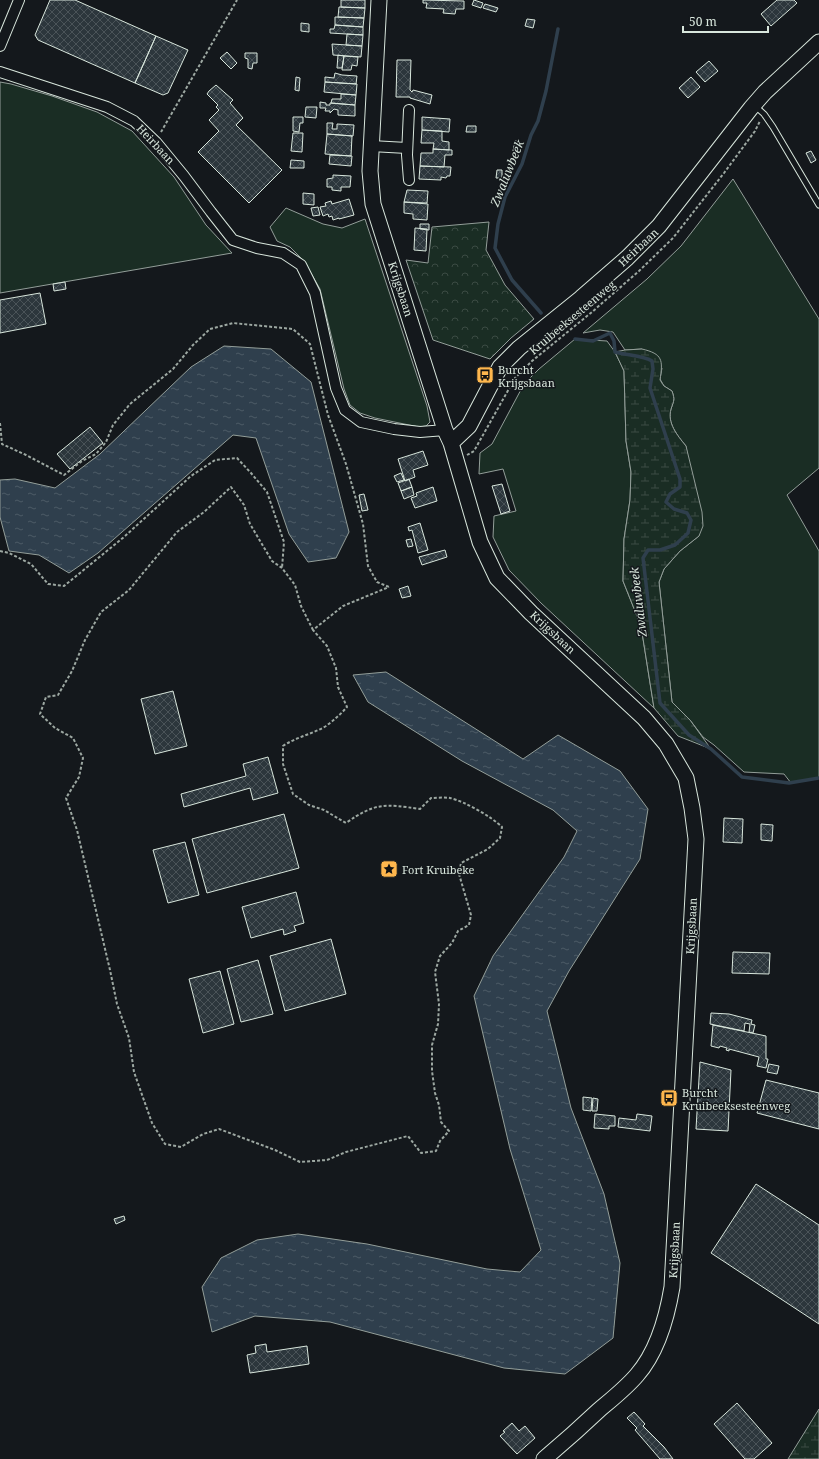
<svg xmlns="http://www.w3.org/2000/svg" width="819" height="1459" viewBox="0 0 819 1459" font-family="'Noto Serif',serif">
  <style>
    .green { fill: #1a2d24; stroke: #939e99 }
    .forest { fill: url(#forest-crowns); stroke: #939e99 }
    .wetland { fill: url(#wetland-marsh); stroke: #939e99 }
    .water { fill: url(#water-ripples); stroke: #939e99 }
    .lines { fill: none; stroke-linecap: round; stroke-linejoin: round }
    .stream { stroke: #2f3f4d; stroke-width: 3.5 }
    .building { fill: url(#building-cross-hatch); stroke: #d8e6dc }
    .lane-casing { stroke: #d8e6dc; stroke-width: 7 }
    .street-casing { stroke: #d8e6dc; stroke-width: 12 }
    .secondary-casing { stroke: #d8e6dc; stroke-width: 17 }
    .path { stroke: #9da8a2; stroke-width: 2; stroke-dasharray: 3 2; stroke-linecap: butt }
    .lane { stroke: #14181c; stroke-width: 5 }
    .street { stroke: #14181c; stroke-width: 10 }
    .secondary { stroke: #14181c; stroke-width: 15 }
    .labels { text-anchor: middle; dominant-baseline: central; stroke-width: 3; stroke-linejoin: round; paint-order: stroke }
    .street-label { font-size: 11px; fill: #d8e6dc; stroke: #14181c }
    .poi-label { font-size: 11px; fill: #d8e6dc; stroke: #14181c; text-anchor: start }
    .water-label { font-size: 12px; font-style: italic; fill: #d8e6dc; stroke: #14181c }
  </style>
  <defs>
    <pattern id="forest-crowns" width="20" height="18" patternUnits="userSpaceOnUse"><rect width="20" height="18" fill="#1a2d24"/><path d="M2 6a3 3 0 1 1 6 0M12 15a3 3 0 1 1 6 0" fill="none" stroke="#3b4b43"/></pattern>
    <pattern id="wetland-marsh" width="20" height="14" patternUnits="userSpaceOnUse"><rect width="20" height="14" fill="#1a2d24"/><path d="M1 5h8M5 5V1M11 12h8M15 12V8" fill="none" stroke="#3b4b43"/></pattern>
    <pattern id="water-ripples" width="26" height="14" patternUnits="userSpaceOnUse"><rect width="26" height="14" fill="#2f3f4d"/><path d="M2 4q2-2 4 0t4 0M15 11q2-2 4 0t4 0" fill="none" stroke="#4c5b66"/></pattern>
    <pattern id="building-cross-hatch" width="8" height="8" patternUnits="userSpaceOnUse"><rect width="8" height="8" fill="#2c363c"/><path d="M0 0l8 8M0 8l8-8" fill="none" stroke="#4a5358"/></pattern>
  </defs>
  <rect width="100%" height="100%" fill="#14181c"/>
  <!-- green -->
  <path class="green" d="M 0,82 L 11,84 L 52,96 L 97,112 L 132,131 L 174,177 L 206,225 L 232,253 L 0,293 Z
    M 733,179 L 819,319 L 819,468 L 787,495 L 819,551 L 819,778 L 791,783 L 784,774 L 744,772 L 714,745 L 703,737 L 690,720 L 672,702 L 659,582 L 664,569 L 680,551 L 699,536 L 686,446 C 677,435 667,423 671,409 C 674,400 675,400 672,391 L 664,386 L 660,379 L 662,368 L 642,349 L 625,350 L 613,332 L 600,330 L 583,333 L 647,279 L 681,246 Z
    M 286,208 L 323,224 L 342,228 L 365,219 L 427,406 L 430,422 L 426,426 L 419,427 L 375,418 L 360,413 L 350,405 L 344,389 L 320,289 L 304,261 L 290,247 L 277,241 L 270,227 Z
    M 575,339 L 607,341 L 615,352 L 624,371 L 626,441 L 631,472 L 630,500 L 624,539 L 623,581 L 641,626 L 654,708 L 541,603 L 509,570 L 493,537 L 494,516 L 516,511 L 503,469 L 479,474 L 480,453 L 492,444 L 524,384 L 539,369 Z"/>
  <!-- forest -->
  <path class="forest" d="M 489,222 L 486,250 L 505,285 L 534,319 L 511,338 L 490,359 L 433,340 L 406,260 L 428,263 L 432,227 Z"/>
  <!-- wetland -->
  <path class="wetland" d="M 642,349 C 663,354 663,360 660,380 L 664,386 L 672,391 C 675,400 674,400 671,409 C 667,423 677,435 686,446 L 702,512 L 703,526 L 699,536 L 680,551 L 664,569 L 659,582 L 672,702 L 690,720 L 711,749 L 678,736 L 654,708 L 641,626 L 623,581 L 624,539 L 630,500 L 631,472 L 626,441 L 624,371 L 615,352 L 625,350 Z
    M 819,1409 L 819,1459 L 788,1459 Z"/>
  <!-- water -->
  <path class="water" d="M 224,346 L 271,349 L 311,382 L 349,532 L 336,558 L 308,562 L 289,534 L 256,438 L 233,435 L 98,553 L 69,573 L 39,555 L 9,551 L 0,517 L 0,480 L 15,479 L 55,488 L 100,454 L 191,367 Z
    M 386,672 L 523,759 L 558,735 L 620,771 L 648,809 L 640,859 L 569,971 L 547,1011 L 571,1108 L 604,1194 L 620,1263 L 613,1338 L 565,1374 L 504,1368 L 330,1322 L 255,1316 L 212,1332 L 202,1287 L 221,1258 L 257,1240 L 298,1234 L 367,1244 L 487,1269 L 520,1272 L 541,1250 L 510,1149 L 474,996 L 493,956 L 564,857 L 577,831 L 553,810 L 462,761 L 368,702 L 353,675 Z"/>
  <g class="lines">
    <!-- stream -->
    <path class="stream" d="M 541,313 L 512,280 L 495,248 L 498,224 L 505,197 L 522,164 L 531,135 L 538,121 L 546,91 L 558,29
      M 575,339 L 593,341 L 610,333 L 614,341 L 615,352 C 625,355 645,356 652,361 L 653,369 L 650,388 L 680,479 L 680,487 L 670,494 L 666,502 L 674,509 L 687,513 L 691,520 L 688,533 L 675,545 L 660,550 L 648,550 L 643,558 L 660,703 L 689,735 L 711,749 L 742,777 L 789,783 L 819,778"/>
  </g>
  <!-- building -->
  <path class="building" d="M 50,0 L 75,0 L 156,36 L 135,83 L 38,40 L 35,35 Z
    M 341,0 L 365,0 L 365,8 L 341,7 Z
    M 423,0 L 464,1 L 464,9 L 456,9 L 455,14 L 443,13 L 444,9 L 426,8 L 427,3 L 423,3 Z
    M 474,0 L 483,3 L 481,8 L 472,5 Z
    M 777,0 L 794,0 L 797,3 L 771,26 L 761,14 Z
    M 485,4 L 498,8 L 496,12 L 483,8 Z
    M 339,7 L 365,8 L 364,18 L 338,17 Z
    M 335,17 L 364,18 L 363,27 L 335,25 Z
    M 527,19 L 535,20 L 533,28 L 525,26 Z
    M 301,23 L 309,24 L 309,32 L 301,31 Z
    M 335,25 L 363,27 L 363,35 L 330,33 L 330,29 L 334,29 Z
    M 347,34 L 363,35 L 362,46 L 346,45 Z
    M 156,36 L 188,50 L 168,93 L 163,95 L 135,83 Z
    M 332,44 L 362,46 L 361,57 L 333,55 Z
    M 227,52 L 237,63 L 231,69 L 220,58 Z
    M 245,53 L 257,53 L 257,63 L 253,63 L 252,69 L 248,68 L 248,59 L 245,58 Z
    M 338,55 L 344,56 L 342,68 L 337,68 Z
    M 344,56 L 358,57 L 357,66 L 352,65 L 351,70 L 342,70 Z
    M 397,60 L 411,60 L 410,90 L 412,92 L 413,90 L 432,95 L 430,104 L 410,98 L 410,97 L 396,97 Z
    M 709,61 L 718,71 L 705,82 L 696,72 Z
    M 335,73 L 342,75 L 357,76 L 356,84 L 325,82 L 325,77 L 334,78 Z
    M 296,77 L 300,78 L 299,91 L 295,90 Z
    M 691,77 L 700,87 L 688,98 L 679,88 Z
    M 325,82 L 357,84 L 356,95 L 324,92 Z
    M 216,85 L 233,100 L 230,103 L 243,118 L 236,125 L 282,170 L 249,203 L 198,152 L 219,131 L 209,120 L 219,110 L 216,107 L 218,105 L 207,94 L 209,91 Z
    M 341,94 L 356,95 L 355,105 L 331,103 L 332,99 L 341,99 Z
    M 320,102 L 326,103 L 326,105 L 330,105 L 330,103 L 355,105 L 355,116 L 338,115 L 338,110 L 334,109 L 330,113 L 330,111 L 325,111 L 326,108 L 320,108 Z
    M 306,107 L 317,107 L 316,118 L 305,117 Z
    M 293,117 L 303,117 L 303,123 L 300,123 L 299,132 L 293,131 Z
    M 422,117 L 450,119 L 449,132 L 422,130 Z
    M 327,123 L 333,123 L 332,129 L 337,129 L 337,124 L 354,125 L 353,136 L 327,134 Z
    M 467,126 L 476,126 L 476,132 L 466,132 Z
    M 422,130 L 442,131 L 442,141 L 449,142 L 449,150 L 433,149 L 434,143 L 421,143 Z
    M 293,133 L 303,133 L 302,152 L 291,151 Z
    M 327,134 L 352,136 L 351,156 L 325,154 Z
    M 515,141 L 519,141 L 517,151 L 513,151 Z
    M 433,149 L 452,150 L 452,155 L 445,155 L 444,167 L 420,166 L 421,153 L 433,153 Z
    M 811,151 L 816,160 L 811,163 L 806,153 Z
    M 330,155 L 352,156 L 351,166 L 329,164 Z
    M 291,160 L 304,161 L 304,168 L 290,168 Z
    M 420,166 L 451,167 L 450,176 L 447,176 L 446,178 L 441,177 L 441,180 L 419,179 Z
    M 497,170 L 502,170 L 502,178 L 496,178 Z
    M 333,175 L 351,176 L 350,187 L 341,187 L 341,191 L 332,190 L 332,187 L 327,187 L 327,179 L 333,178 Z
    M 407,190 L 428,191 L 427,203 L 404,202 Z
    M 303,193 L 314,194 L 314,205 L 303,204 Z
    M 349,199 L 354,215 L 339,219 L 339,218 L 333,220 L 332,216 L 329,217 L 328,214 L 323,216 L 320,207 L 326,206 L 325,203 L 331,201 L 332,204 Z
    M 404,202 L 428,204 L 427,220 L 413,219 L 413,214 L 404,213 Z
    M 318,207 L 320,215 L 313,216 L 311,208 Z
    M 420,224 L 429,224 L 429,230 L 420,229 Z
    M 415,228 L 427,229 L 426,251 L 414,250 Z
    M 65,282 L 66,289 L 54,291 L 53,284 Z
    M 40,293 L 46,324 L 0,333 L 0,300 Z
    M 90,427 L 103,443 L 70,469 L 57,454 Z
    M 423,451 L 428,465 L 413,470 L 415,477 L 405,481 L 398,459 Z
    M 401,473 L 404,480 L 397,482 L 394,476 Z
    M 409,479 L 412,487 L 401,491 L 398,483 Z
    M 502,484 L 510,511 L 501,514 L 492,486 Z
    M 412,487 L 414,495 L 404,499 L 401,491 Z
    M 433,487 L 437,501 L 415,508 L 411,498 L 417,496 L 416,493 Z
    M 364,494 L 368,510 L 362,511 L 359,495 Z
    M 420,523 L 428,550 L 418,553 L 412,530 L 409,531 L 408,527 Z
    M 411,539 L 413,546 L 408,547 L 406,540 Z
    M 445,550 L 447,557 L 422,565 L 419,557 Z
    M 408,586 L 411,596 L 402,598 L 399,589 Z
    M 173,691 L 187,746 L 155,754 L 141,699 Z
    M 268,757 L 278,793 L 253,800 L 250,788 L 184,807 L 181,794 L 246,776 L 243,764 Z
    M 284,814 L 299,868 L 207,893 L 192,839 Z
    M 724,818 L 743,819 L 742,843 L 723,842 Z
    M 761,824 L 773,825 L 772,841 L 761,840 Z
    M 185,842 L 199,895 L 168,903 L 153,850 Z
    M 296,892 L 304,923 L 294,926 L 296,931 L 284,935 L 283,929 L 251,938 L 242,907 Z
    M 331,939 L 346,994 L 285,1011 L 270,956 Z
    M 733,952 L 770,953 L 769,974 L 732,973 Z
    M 258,960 L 273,1014 L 241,1022 L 227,969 Z
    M 220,971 L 234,1024 L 203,1033 L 189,979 Z
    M 711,1013 L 729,1014 L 752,1020 L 751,1024 L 755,1025 L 753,1033 L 749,1032 L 750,1024 L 745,1023 L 744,1031 L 710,1024 Z
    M 713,1025 L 766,1036 L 766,1059 L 768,1059 L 766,1068 L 757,1066 L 759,1057 L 729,1049 L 729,1051 L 726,1050 L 727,1048 L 720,1046 L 719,1048 L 711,1046 Z
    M 700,1062 L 731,1070 L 728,1131 L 696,1129 Z
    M 769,1064 L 779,1066 L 777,1074 L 767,1072 Z
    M 766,1080 L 819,1093 L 819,1129 L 757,1113 Z
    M 583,1097 L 592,1098 L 591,1111 L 583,1110 Z
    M 593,1098 L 598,1099 L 597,1111 L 592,1111 Z
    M 595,1114 L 615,1116 L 615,1126 L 609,1126 L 609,1129 L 594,1128 Z
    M 637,1114 L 652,1116 L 650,1131 L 618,1127 L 619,1118 L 636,1120 Z
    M 756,1184 L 819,1225 L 819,1324 L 711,1253 Z
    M 124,1216 L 125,1220 L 116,1224 L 114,1219 Z
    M 266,1344 L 267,1352 L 307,1346 L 309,1364 L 250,1373 L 247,1355 L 256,1353 L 255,1346 Z
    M 737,1403 L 772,1443 L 754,1459 L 745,1459 L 714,1424 Z
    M 634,1412 L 645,1424 L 643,1426 L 664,1447 L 673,1459 L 660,1459 L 635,1430 L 637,1428 L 627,1418 Z
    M 512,1423 L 519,1431 L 525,1426 L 535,1438 L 517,1454 L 500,1436 L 505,1432 L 503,1431 Z"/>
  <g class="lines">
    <defs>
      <path id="lane" d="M 755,106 L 764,114 L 773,127 L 819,205"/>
      <path id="street" d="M 0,46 L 19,0
        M 0,72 L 107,107 L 134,121 L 156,142 L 184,176 L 211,212 L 233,240 L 257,248 L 283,253 L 301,265 L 315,293 L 336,388 L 345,410 L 361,422 L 394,429 L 420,432 L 445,430
        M 371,146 L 407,148
        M 409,180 L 407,155 L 409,110"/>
      <path id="secondary" d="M 379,0 L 370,171 L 373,204 L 445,430 L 451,443 L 480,542 L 497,578 L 531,613 L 644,718 L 666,744 L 686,778 L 692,808 L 696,839 L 672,1287 C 667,1317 657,1352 637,1375 C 626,1388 612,1399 599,1410 C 581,1427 563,1443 544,1459
        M 451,443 L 469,426 L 500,367 L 519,348 L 581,298 L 627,258 L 659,226 L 751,108 L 765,92 L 819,42"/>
    </defs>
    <!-- lane casing -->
    <use href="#lane" class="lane-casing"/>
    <!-- street casing -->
    <use href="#street" class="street-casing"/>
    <!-- secondary casing -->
    <use href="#secondary" class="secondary-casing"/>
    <!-- path -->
    <path class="path" d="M 161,132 L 237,0
      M 0,423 L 2,444 L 26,455 L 64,475 L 82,461 L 96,454 L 106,442 L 113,425 L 130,404 L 173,369 L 193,345 L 210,329 L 233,323 L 293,329 L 310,344 L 328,415 L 346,464 L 363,524 L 368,566 L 377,582 L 389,587
      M 467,455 L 474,451 L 515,378 L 532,361 L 592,312 L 639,271 L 673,238 L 724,173 L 755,131 L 760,121
      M 0,551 L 9,553 L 31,564 L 48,584 L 64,586 L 124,537 L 191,476 L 215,460 L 237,458 L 251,473 L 267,492 L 284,542 L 282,568
      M 313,630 L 301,606 L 295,585 L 282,568 L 272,561 L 250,524 L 244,505 L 231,487 L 204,512 L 177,532 L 129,590 L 101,612 L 85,640 L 72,671 L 58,695 L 46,697 L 40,714 L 55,728 L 73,738 L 83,758 L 79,777 L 66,798 L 77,830 L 110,970 L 117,1004 L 129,1038 L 134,1072 L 152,1123 L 165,1144 L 181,1147 L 203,1134 L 219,1129 L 275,1150 L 300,1162 L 327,1160 L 346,1152 L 408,1136 L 421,1153 L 436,1151 L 440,1141 L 449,1131 L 441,1122 L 439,1105 L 435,1093 L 432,1071 L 432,1045 L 438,1024 L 439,1004 L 435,972 L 440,956 L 452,943 L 458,931 L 469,925 L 471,915 L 459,874 L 461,863 L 488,849 L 500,838 L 502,827 C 492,817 464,801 450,798 C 444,797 437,798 431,798 L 420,809 C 385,804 376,802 346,823 L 324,810 L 309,805 L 293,794 L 283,764 L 283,746 C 296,737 313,734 326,726 C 334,720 341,714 347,707 L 338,687 L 336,668 L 327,646 L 313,630 L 343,606 L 389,587"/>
    <!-- lane -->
    <use href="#lane" class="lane"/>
    <!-- street -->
    <use href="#street" class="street"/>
    <!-- secondary -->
    <use href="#secondary" class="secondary"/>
  </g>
  <!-- icons -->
  <defs>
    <symbol id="bus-square" viewBox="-11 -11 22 22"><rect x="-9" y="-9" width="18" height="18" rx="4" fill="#ffb74d" stroke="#14181c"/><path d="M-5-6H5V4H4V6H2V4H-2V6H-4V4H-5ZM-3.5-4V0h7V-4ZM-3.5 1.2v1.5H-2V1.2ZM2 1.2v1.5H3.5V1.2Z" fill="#111"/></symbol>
    <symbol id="sight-square" viewBox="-11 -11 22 22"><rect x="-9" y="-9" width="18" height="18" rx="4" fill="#ffb74d" stroke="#14181c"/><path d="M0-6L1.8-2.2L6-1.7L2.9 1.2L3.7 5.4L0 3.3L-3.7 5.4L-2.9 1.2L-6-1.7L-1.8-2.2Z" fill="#111"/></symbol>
  </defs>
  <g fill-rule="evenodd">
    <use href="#bus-square" x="475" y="365" width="20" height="20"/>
    <use href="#sight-square" x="379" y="859" width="20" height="20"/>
    <use href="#bus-square" x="659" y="1088" width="20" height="20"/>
  </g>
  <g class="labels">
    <!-- street labels -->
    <g class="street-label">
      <text transform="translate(156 144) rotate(47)">Heirbaan</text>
      <text transform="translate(638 247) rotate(-43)">Heirbaan</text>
      <text transform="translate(401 289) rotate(72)">Krijgsbaan</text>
      <text transform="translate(572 317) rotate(-40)">Kruibeeksesteenweg</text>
      <text transform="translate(553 632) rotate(43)">Krijgsbaan</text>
      <text transform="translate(691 926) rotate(-87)">Krijgsbaan</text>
      <text transform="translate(674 1250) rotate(-87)">Krijgsbaan</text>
    </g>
    <!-- poi labels -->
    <g class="poi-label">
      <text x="498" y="369">Burcht<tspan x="498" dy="13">Krijgsbaan</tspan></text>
      <text x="402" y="869">Fort Kruibeke</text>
      <text x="682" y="1092">Burcht<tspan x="682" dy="13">Kruibeeksesteenweg</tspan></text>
    </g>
    <!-- water labels -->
    <g class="water-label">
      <text transform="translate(507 173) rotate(-68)">Zwaluwbeek</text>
      <text transform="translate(638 602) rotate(-97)">Zwaluwbeek</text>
    </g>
  </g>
  <!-- scale -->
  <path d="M683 26v6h85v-6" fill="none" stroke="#d8e6dc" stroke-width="2"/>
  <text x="689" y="26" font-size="12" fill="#d8e6dc" stroke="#14181c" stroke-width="3" paint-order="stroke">50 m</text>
</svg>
